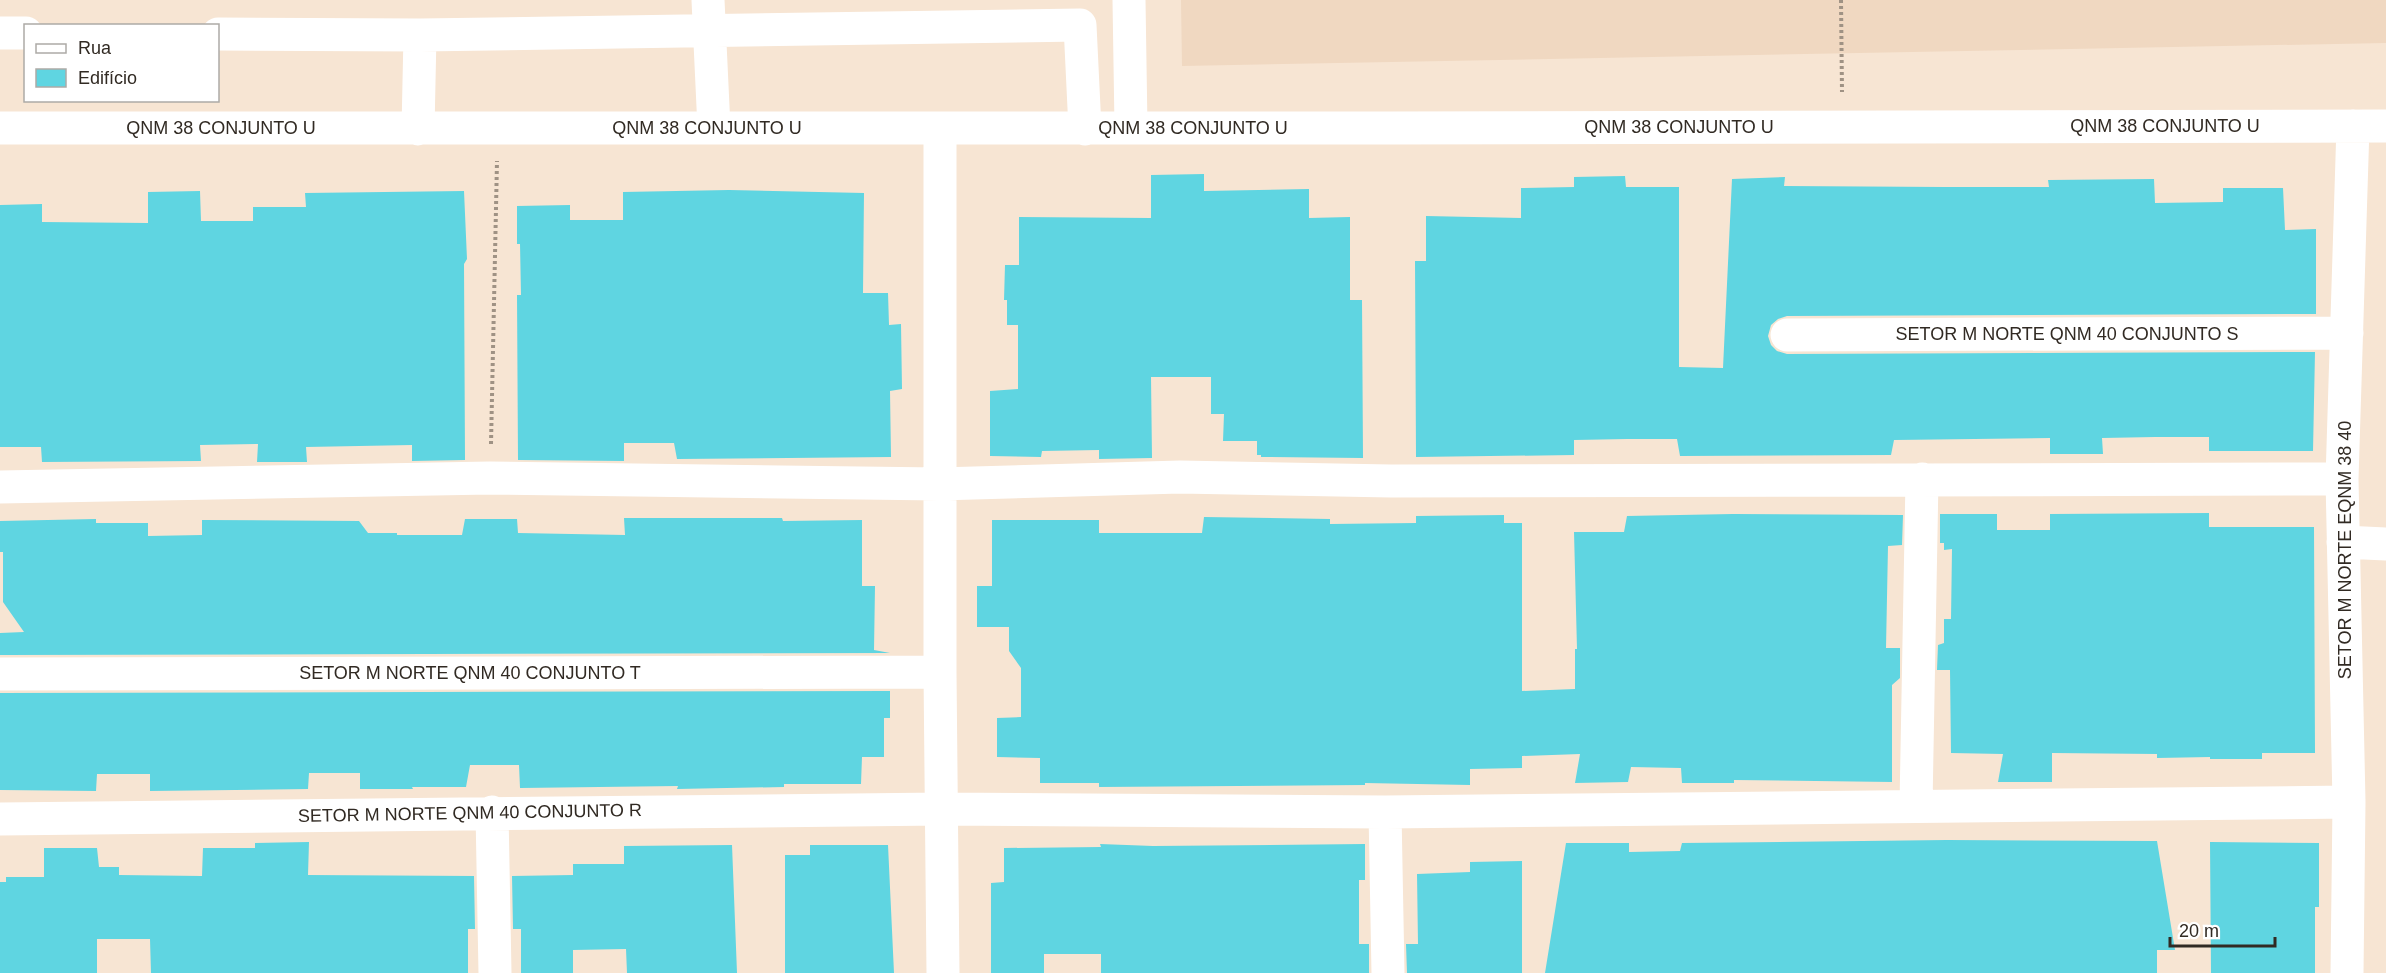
<svg xmlns="http://www.w3.org/2000/svg" width="2386" height="973" viewBox="0 0 2386 973" font-family="Arial,sans-serif">
  <style>
    .built { fill: #f0d8c1 }
    .building { fill: #5fd5e1 }
    .lines { fill: none; stroke-linecap: round; stroke-linejoin: round }
    .path { stroke: #9f9284; stroke-width: 4; stroke-dasharray: 3 3; stroke-linecap: butt }
    .minor { stroke: #fff; stroke-width: 33 }
    .labels { text-anchor: middle; dominant-baseline: central; stroke-width: 4.5; stroke-linejoin: round; paint-order: stroke }
    .street-label { font-size: 18px; fill: #312a23; stroke: #fff }
  </style>
  <rect width="100%" height="100%" fill="#f7e5d3"/>
  <!-- built -->
  <path class="built" d="M 1181,0 L 2386,0 L 2386,43 L 1182,66 Z"/>
  <!-- building -->
  <path class="building" d="M 1204,174 L 1204,191 L 1309,189 L 1309,218 L 1350,217 L 1350,300 L 1362,300 L 1363,458 L 1261,457 L 1261,455 L 1257,455 L 1257,441 L 1223,441 L 1224,414 L 1211,414 L 1211,377 L 1151,377 L 1152,458 L 1099,459 L 1099,450 L 1042,451 L 1041,457 L 990,456 L 990,391 L 1018,389 L 1018,325 L 1007,325 L 1007,300 L 1004,300 L 1005,265 L 1019,265 L 1019,217 L 1151,218 L 1151,175 Z
    M 1625,176 L 1626,187 L 1679,187 L 1679,367 L 1723,368 L 1732,179 L 1785,177 L 1784,186 L 1944,187 L 2049,187 L 2048,180 L 2154,179 L 2155,203 L 2223,202 L 2223,188 L 2283,188 L 2285,230 L 2316,229 L 2316,314 L 1787,316 L 1778,319 L 1771,325 L 1768,336 L 1771,345 L 1777,351 L 1787,354 L 2315,352 L 2313,451 L 2209,451 L 2209,437 L 2155,437 L 2102,438 L 2103,454 L 2050,454 L 2050,438 L 1894,440 L 1891,455 L 1680,456 L 1677,439 L 1627,439 L 1574,440 L 1574,455 L 1416,457 L 1415,261 L 1426,261 L 1426,216 L 1521,218 L 1521,188 L 1574,187 L 1574,177 Z
    M 729,190 L 864,193 L 863,293 L 888,293 L 889,325 L 901,324 L 902,389 L 890,391 L 891,457 L 677,459 L 674,443 L 624,443 L 624,461 L 518,460 L 517,295 L 521,295 L 520,244 L 517,244 L 517,206 L 570,205 L 570,220 L 623,220 L 623,192 Z
    M 200,191 L 201,221 L 253,221 L 253,207 L 306,207 L 305,193 L 464,191 L 467,259 L 464,264 L 465,460 L 412,461 L 412,445 L 306,447 L 307,462 L 257,462 L 258,444 L 200,445 L 201,461 L 42,462 L 41,447 L 0,447 L 0,205 L 42,204 L 42,222 L 148,223 L 148,192 Z
    M 2209,513 L 2209,527 L 2314,527 L 2315,753 L 2262,753 L 2262,759 L 2210,759 L 2210,757 L 2157,758 L 2157,754 L 2052,753 L 2052,782 L 1998,782 L 2003,754 L 1951,753 L 1950,670 L 1937,670 L 1938,645 L 1944,643 L 1944,619 L 1951,619 L 1952,549 L 1944,550 L 1944,543 L 1940,543 L 1940,514 L 1997,514 L 1997,530 L 2050,530 L 2050,514 Z
    M 1733,514 L 1903,515 L 1902,545 L 1888,546 L 1886,648 L 1900,648 L 1900,678 L 1892,685 L 1892,782 L 1734,780 L 1734,783 L 1682,783 L 1681,768 L 1631,767 L 1628,782 L 1575,783 L 1580,754 L 1522,756 L 1522,768 L 1470,769 L 1470,785 L 1365,783 L 1365,785 L 1099,787 L 1099,783 L 1040,783 L 1040,758 L 997,757 L 997,718 L 1021,717 L 1021,668 L 1009,651 L 1009,627 L 977,627 L 977,586 L 992,586 L 992,520 L 1099,520 L 1099,533 L 1202,533 L 1204,517 L 1330,519 L 1330,524 L 1416,523 L 1416,516 L 1504,515 L 1504,523 L 1522,523 L 1522,691 L 1575,689 L 1575,649 L 1577,649 L 1574,532 L 1624,532 L 1627,516 Z
    M 624,518 L 782,518 L 783,521 L 862,520 L 862,586 L 875,586 L 874,650 L 890,653 L 0,655 L 0,633 L 24,632 L 3,602 L 3,552 L 0,552 L 0,521 L 96,519 L 96,523 L 148,523 L 148,536 L 202,535 L 202,520 L 359,521 L 368,533 L 397,533 L 397,535 L 462,535 L 465,519 L 517,519 L 518,533 L 625,535 Z
    M 890,691 L 890,718 L 884,718 L 884,757 L 862,757 L 861,784 L 784,784 L 784,787 L 677,789 L 678,786 L 520,788 L 519,765 L 470,765 L 466,787 L 412,787 L 413,789 L 360,789 L 360,773 L 309,773 L 308,789 L 150,791 L 150,774 L 97,774 L 96,791 L 0,790 L 0,693 Z
    M 1947,840 L 2157,841 L 2175,950 L 2157,950 L 2157,973 L 1545,973 L 1566,843 L 1629,843 L 1629,852 L 1680,851 L 1682,843 Z
    M 309,842 L 308,875 L 474,876 L 475,929 L 468,929 L 468,973 L 151,973 L 150,939 L 97,939 L 97,973 L 0,973 L 0,882 L 6,882 L 6,877 L 44,877 L 44,848 L 97,848 L 99,867 L 119,867 L 119,875 L 202,876 L 203,848 L 255,848 L 255,843 Z
    M 2210,842 L 2319,843 L 2319,907 L 2315,907 L 2315,973 L 2211,973 Z
    M 1100,844 L 1153,846 L 1365,844 L 1365,880 L 1359,880 L 1359,944 L 1369,944 L 1369,973 L 1101,973 L 1101,954 L 1044,954 L 1044,973 L 991,973 L 991,883 L 1004,882 L 1004,848 L 1101,847 Z
    M 732,845 L 737,973 L 627,973 L 626,949 L 573,950 L 573,973 L 521,973 L 521,929 L 513,929 L 512,876 L 573,875 L 573,864 L 624,864 L 624,846 Z
    M 810,845 L 888,845 L 894,973 L 785,973 L 785,855 L 810,855 Z
    M 1522,861 L 1522,973 L 1407,973 L 1406,944 L 1418,944 L 1417,874 L 1470,872 L 1470,862 Z"/>
  <g class="lines">
    <!-- path -->
    <path class="path" d="M 1841,0 L 1842,92
      M 491,444 L 497,161"/>
    <!-- minor -->
    <path class="minor" d="M 708,0 L 714,128
      M 1129,0 L 1131,127
      M 0,33 L 26,33
      M 218,34 L 420,35 L 1080,25 L 1085,129
      M 0,128 L 1389,128 L 2386,126
      M 940,128 L 940,672 L 943,973
      M 418,129 L 420,35
      M 1787,335 L 2347,333
      M 0,487 L 490,478 L 939,484 L 1180,477 L 1391,481 L 2342,479
      M 2343,542 L 2386,544
      M 0,674 L 940,672
      M 1916,805 L 1922,479
      M 492,812 L 495,973
      M 1385,812 L 1388,973
      M 0,819 L 941,809 L 1385,812 L 2349,802
      M 2347,973 L 2349,802 L 2342,479 L 2353,126"/>
  </g>
  <g class="labels">
    <!-- street labels -->
    <g class="street-label">
      <text x="2165" y="126">QNM 38 CONJUNTO U</text>
      <text x="1679" y="127">QNM 38 CONJUNTO U</text>
      <text x="221" y="128">QNM 38 CONJUNTO U</text>
      <text x="707" y="128">QNM 38 CONJUNTO U</text>
      <text x="1193" y="128">QNM 38 CONJUNTO U</text>
      <text x="2067" y="334">SETOR M NORTE QNM 40 CONJUNTO S</text>
      <text transform="translate(2345 550) rotate(-90)">SETOR M NORTE EQNM 38 40</text>
      <text x="470" y="673">SETOR M NORTE QNM 40 CONJUNTO T</text>
      <text transform="translate(470 813) rotate(-1)">SETOR M NORTE QNM 40 CONJUNTO R</text>
    </g>
  </g>
  <!-- legend -->
  <rect x="24" y="24" width="195" height="78" fill="#ffffff" stroke="#adaaa7" stroke-width="1.5"/>
  <rect x="36" y="44" width="30" height="9" fill="#ffffff" stroke="#adaaa7" stroke-width="1.5"/>
  <text x="78" y="54" font-size="18" fill="#312a23">Rua</text>
  <rect x="36" y="69" width="30" height="18" fill="#5fd5e1" stroke="#adaaa7" stroke-width="1.5"/>
  <text x="78" y="84" font-size="18" fill="#312a23">Edifício</text>
  <!-- scale -->
  <path d="M2170 937v9h105v-9" fill="none" stroke="#312a23" stroke-width="3"/>
  <text x="2179" y="937" font-size="18" fill="#312a23" stroke="#ffffff" stroke-width="4.5" paint-order="stroke">20 m</text>
</svg>
